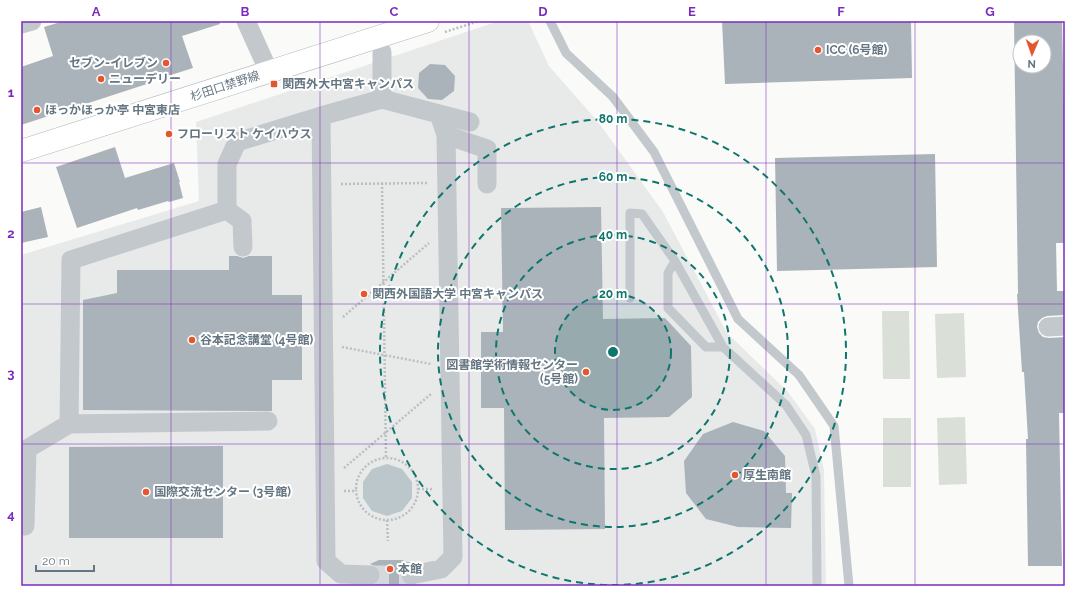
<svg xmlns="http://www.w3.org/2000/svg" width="1086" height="607" viewBox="0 0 1086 607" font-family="Raleway,'Noto Sans JP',sans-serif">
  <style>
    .built { fill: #e8e9e9 }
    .green { fill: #dadfd7 }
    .water { fill: #bbc7cb }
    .building { fill: #aab3b9; fill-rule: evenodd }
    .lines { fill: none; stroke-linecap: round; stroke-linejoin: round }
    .street-tunnel { stroke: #d5d9db; stroke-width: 19; stroke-dasharray: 19 10; stroke-linecap: butt }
    .secondary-casing { stroke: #b3babf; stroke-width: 23 }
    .path { stroke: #bbbfc2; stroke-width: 2.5; stroke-dasharray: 2 2; stroke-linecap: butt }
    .lane { stroke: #c3c8cc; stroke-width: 9 }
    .street { stroke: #c3c8cc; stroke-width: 19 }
    .secondary { stroke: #fff; stroke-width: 22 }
    .grid { fill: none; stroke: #7b2cbf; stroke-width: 1; stroke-opacity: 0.55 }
    .ring { fill: none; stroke: #0f766e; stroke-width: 2; stroke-dasharray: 7 5 }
    .poi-dot { fill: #e4572e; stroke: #fff; stroke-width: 1.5 }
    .labels { text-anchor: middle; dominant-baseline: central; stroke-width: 4; stroke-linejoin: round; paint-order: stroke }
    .poi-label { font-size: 12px; font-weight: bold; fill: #657683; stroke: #fff; text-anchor: start }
    .street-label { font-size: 12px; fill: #657683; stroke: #fff }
    .centre { fill: #0f766e; stroke: #fff; stroke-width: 2 }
    .ring-label { font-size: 12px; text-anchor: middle; font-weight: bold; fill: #0f766e; stroke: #fff; stroke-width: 4; stroke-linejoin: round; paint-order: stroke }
    .neatline { fill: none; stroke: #7b2cbf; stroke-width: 1.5 }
    .grid-label { font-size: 13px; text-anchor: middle; font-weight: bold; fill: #7b2cbf }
  </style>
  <rect width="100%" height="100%" fill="#fafaf8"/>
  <!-- built -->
  <path class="built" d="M 499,21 L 528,21 L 549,66 L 599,123 L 663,212 L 727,333 L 788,392 L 815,429 L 824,470 L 826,586 L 21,586 L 21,255 L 199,201 L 196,122 Z"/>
  <!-- green -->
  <path class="green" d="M 882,311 L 909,311 L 910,379 L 883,379 Z
    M 964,313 L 966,377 L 937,378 L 935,314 Z
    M 965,417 L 967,484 L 939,485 L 937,418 Z
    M 883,418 L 911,418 L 911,487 L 883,487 Z"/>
  <!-- water -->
  <path class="water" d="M 387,464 L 402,469 L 412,482 L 412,498 L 402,511 L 387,516 L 372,511 L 363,498 L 363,482 L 372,469 Z"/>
  <!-- building -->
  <path class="building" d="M 64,21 L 219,21 L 220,24 L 182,36 L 193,68 L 152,81 L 153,82 L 21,125 L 21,67 L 53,56 L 44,27 Z
    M 722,21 L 911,21 L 912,78 L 725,84 Z
    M 1014,21 L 1062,21 L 1065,153 L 1065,243 L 1056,243 L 1057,291 L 1065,291 L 1065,315 L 1047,316 L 1042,318 L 1038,322 L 1037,327 L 1039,333 L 1043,337 L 1049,338 L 1065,337 L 1065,413 L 1059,413 L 1062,566 L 1028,566 L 1026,439 L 1028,439 L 1024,372 L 1022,372 L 1017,294 L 1018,294 ZM 1020,42 L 1044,42 L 1044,66 L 1020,66 Z
    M 430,64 L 445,65 L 455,76 L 454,91 L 442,100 L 428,99 L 418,88 L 419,73 Z
    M 115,147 L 125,178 L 174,163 L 180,182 L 179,182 L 183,198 L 169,202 L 168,201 L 138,210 L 137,208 L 77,228 L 56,167 Z
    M 935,154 L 937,267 L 777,271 L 775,158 Z
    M 41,207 L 48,237 L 21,243 L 21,212 Z
    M 601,207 L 603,319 L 665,318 L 691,346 L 692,397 L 669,417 L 604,418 L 605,529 L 505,530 L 504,408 L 481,408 L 481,332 L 503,332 L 501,208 Z
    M 229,256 L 237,256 L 243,258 L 249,256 L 272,256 L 272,295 L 302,295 L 302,380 L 272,380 L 272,411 L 83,410 L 83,300 L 117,293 L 117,270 L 229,270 Z
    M 733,422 L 764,431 L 785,456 L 786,493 L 792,493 L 791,528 L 738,527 L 706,519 L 686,493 L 684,461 L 703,434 Z
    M 223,446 L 223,538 L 69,538 L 69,447 Z
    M 379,560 L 402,560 L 411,563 L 403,567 L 400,572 L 400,577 L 403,583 L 411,586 L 369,586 L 375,584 L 379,580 L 381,575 L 379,570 L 375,566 L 370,564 Z"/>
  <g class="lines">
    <!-- street-tunnel -->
    <path class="street-tunnel" d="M 370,575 L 411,575"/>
    <defs>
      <path id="secondary" d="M 21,151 L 428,21"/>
    </defs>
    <!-- secondary casing -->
    <use href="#secondary" class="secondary-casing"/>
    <!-- path -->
    <path class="path" d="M 445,32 L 479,21
      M 382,183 L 386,457
      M 341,184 L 428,183
      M 343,317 L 429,243
      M 342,347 L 431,364
      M356 489a31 31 0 1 1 62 0a31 31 0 1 1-62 0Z
      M 344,468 L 431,394
      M 418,489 L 433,489
      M 344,491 L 355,491
      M 387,520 L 388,541"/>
    <!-- lane -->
    <path class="lane" d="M 550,21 L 566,53 L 613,97 L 654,152 L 738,319 L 799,375 L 834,426 L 849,586
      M 675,261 L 668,273 L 668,308 L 706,347 L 723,347
      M 630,298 L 630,213 L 642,214 L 675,261 L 723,347 L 786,405 L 806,435 L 816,476 L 817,586"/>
    <!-- street -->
    <path class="street" d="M 246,21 L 269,72
      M 21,24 L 32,21
      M 382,99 L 382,52
      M 439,114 L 470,122
      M 446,135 L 487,149 L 487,184
      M 227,210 L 242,221 L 243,247
      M 1048,327 L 1065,326
      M 69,424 L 268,421
      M 21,526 L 25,526 L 27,449 L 69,424 L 71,260 L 227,210 L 227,164 L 237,142 L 321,116
      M 370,575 L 341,574 L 326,561 L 321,116 L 382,99 L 439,114 L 446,135 L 453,557 L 441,569 L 411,575"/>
    <!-- secondary -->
    <use href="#secondary" class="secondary"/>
  </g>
  <!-- grid -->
  <path class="grid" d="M 171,21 L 171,586M 320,21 L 320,586M 469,21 L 469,586M 617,21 L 617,586M 766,21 L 766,586M 915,21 L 915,586M 21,163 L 1065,163M 21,304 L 1065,304M 21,444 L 1065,444"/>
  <!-- distance rings -->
  <circle cx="613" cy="352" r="58" fill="#0f766e" fill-opacity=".12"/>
  <g class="ring">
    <circle cx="613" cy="352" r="58"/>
    <circle cx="613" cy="352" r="117"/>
    <circle cx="613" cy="352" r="175"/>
    <circle cx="613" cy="352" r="233"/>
  </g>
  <!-- markers -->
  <g class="poi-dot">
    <circle cx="818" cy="50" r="4"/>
    <circle cx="166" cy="63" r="4"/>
    <circle cx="101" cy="79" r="4"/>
    <rect x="270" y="80" width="8" height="8" rx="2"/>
    <circle cx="37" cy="110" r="4"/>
    <circle cx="169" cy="134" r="4"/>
    <circle cx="364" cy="294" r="4"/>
    <circle cx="192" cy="340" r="4"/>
    <circle cx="586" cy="372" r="4"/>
    <circle cx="735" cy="475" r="4"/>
    <circle cx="146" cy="492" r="4"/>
    <circle cx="390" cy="569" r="4"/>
  </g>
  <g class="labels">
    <!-- poi labels -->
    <g class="poi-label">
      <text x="826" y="50">ICC (6号館)</text>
      <text x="158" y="63" text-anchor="end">セブン-イレブン</text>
      <text x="109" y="79">ニューデリー</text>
      <text x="282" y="84">関西外大中宮キャンパス</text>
      <text x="45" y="110">ほっかほっか亭 中宮東店</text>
      <text x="177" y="134">フローリスト ケイハウス</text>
      <text x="372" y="294">関西外国語大学 中宮キャンパス</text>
      <text x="200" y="340">谷本記念講堂 (4号館)</text>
      <text x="578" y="365" text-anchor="end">図書館学術情報センター<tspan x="578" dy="14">(5号館)</tspan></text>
      <text x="743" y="475">厚生南館</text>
      <text x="154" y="492">国際交流センター (3号館)</text>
      <text x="398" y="569">本館</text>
    </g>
    <!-- street labels -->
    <g class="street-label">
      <text transform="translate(225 86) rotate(-18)">杉田口禁野線</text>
    </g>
  </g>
  <circle cx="613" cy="352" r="6" class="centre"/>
  <g class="ring-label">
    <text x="613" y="123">80 m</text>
    <text x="613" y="181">60 m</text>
    <text x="613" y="239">40 m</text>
    <text x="613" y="298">20 m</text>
  </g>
  <!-- border -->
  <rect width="1086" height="607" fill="none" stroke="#ffffff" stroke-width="44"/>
  <!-- north arrow -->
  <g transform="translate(1032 54) rotate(182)"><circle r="19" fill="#ffffff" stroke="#c1c8cd"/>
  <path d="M0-3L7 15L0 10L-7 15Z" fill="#e4572e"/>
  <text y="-6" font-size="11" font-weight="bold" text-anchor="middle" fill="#657683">N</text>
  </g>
  <!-- scale -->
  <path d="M36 565v6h58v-6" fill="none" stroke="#657683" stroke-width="2"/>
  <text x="42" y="565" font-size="12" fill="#657683" stroke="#ffffff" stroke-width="3" paint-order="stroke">20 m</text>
  <rect x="22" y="22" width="1042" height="563" class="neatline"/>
  <g class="grid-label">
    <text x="96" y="16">A</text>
    <text x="245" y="16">B</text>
    <text x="394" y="16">C</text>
    <text x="543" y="16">D</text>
    <text x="692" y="16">E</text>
    <text x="841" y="16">F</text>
    <text x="990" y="16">G</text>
    <text x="11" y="97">1</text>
    <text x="11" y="238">2</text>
    <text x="11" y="378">3</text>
    <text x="11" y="519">4</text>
  </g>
</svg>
